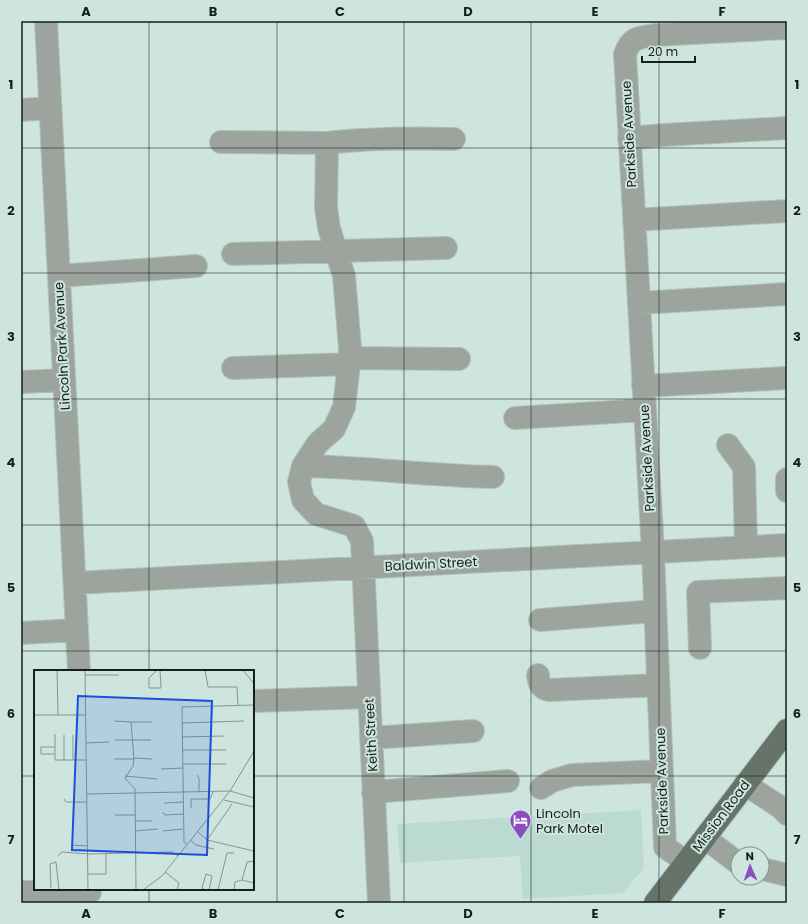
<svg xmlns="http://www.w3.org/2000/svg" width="808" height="924" viewBox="0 0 808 924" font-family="Poppins,sans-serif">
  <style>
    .built { fill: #bbdad2 }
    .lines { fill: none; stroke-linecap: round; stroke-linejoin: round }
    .minor-casing { stroke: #adc1bc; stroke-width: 24 }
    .major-casing { stroke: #adc1bc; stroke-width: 24 }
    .minor { stroke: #9da49e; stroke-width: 22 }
    .major { stroke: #657368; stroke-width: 22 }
    .grid { fill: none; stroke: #161e1c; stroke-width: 1; stroke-opacity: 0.55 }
    .labels { text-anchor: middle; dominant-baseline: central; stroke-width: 4; stroke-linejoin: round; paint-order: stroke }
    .street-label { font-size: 13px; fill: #161e1c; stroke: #cee5df }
    .poi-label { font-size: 13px; fill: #161e1c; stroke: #cee5df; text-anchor: start }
    .inset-road { fill: none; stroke: #849591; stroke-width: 1 }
    .view { fill: #1d4ed8; fill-opacity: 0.15; stroke: #1d4ed8; stroke-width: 2 }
    .inset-edge { fill: none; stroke: #161e1c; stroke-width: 2 }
    .neatline { fill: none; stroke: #161e1c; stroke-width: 1.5 }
    .grid-label { font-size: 13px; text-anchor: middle; font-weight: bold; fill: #161e1c }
  </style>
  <rect width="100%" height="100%" fill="#cee5df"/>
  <!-- built -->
  <path class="built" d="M 641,810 L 644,868 L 623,893 L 523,899 L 520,856 L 400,863 L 397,824 Z"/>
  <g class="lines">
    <defs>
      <path id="minor" d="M 46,21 L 79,671
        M 21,110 L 50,108
        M 629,138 L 664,135 L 787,128
        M 221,142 L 327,143
        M 634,220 L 787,211
        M 233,254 L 446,248
        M 59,276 L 196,266
        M 639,303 L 787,294
        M 349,358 L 459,359
        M 233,368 L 349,364
        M 21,382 L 64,380
        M 643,386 L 787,378
        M 515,418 L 645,410
        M 728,445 L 744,467 L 746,547
        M 303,466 C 367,467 430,476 493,477
        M 787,479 L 787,491
        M 75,583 L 787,545
        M 540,620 L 655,611
        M 21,633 L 77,630
        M 700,648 L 698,592 L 787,588
        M 538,675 C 539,684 541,689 550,690 L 658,685
        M 253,701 L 369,697
        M 371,738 L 473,731
        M 745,784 L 780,807 L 787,814
        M 541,788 L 552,781 L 572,775 L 661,771
        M 373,792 L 508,781
        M 705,838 L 738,863
        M 686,862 L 665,847 L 653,552 L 625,54 C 631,37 638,38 655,35 L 787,28
        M 762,869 L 787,875
        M 21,892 L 90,892
        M 379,903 L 362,541 L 354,526 L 316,514 L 303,500 L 299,482 L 303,466 L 318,443 L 334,429 L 344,407 L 349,364 L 350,348 L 344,276 L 329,228 L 326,208 L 327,143 C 369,138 412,138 454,139"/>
      <path id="major" d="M 655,903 L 787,730"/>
    </defs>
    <!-- minor casing -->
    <use href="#minor" class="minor-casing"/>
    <!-- major casing -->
    <use href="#major" class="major-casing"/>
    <!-- minor -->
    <use href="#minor" class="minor"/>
    <!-- major -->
    <use href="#major" class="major"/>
  </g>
  <!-- grid -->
  <path class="grid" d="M 149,21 L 149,671M 277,21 L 277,903M 404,21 L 404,903M 531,21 L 531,903M 659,21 L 659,903M 21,148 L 787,148M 21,273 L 787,273M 21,399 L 787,399M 21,525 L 787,525M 21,651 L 787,651M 21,776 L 35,776M 253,776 L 787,776M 149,889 L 149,903"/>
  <!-- icons -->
  <defs>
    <symbol id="hotel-pin" viewBox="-11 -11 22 30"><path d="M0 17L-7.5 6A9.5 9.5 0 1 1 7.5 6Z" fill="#8d4cc0" stroke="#cee5df"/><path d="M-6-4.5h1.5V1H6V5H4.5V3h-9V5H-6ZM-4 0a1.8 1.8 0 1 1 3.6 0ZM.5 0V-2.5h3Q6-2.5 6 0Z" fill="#fff"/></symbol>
  </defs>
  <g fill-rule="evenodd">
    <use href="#hotel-pin" x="508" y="808" width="25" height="34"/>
  </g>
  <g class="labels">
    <!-- street labels -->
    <g class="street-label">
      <text transform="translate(629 134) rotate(-93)">Parkside Avenue</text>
      <text transform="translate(62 346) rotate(-93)">Lincoln Park Avenue</text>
      <text transform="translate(647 458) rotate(-93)">Parkside Avenue</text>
      <text transform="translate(431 564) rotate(-3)">Baldwin Street</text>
      <text transform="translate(371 735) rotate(-93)">Keith Street</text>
      <text transform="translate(662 781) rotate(-92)">Parkside Avenue</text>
      <text transform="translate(721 816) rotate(-53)">Mission Road</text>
    </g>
    <!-- poi labels -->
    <g class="poi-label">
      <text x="536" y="813">Lincoln<tspan x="536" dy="15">Park Motel</tspan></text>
    </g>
  </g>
  <!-- overview -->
  <g transform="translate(34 670)">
    <rect width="220" height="220" fill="#cee5df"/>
    <path class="inset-road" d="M 23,0 L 24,45M 51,0 L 54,220M 123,0 L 115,8 L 115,18 L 127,18 L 126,0M 171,0 L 174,17 L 203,17 L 204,35M 209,0 L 220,14M 51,5 L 85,5M 0,45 L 51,45M 80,51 L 97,52M 148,53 L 210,51M 21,64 L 21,90 L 52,90M 30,65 L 30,90M 39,65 L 39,90M 148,67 L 190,66M 81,70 L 117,70M 52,73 L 75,72M 21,77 L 7,77 L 7,84 L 21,84M 148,80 L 192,80M 100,88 L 118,89M 80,89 L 100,89M 149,94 L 192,94M 127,99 L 149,98M 163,105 L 165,108 L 165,122M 91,106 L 123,109M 53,124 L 196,121 L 220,128M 30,129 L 32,132 L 53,132M 190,130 L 220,137M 130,133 L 149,132M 157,138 L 157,129 L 176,129 L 179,122M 129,142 L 131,145 L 149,144M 81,145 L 101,145M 101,151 L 118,151M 101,161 L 124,159M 129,161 L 149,159M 163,161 L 173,170 L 220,181M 156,170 L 162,175 L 180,179M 173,170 L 198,134M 153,174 L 150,172 L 148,37 L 220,35M 37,175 L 53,176M 24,186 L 28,182 L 54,184 L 138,182 L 144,186M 220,191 L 213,192 L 208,210 L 220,213M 131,202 L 145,213 L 143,220M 54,204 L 72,204 L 72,184M 17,218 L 16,194 L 22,192 L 25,220M 102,220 L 101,119 L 91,108 L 99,96 L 100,89 L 97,52 L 118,52M 109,220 L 128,206 L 196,121 L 220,81M 171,220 L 168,218 L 172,204 L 178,206 L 175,220M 184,220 L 193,183 L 200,183M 200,220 L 201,212 L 208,210"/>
    <path class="view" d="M 44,26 L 178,31 L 173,185 L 38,180 Z"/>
    <rect width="220" height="220" class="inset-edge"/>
  </g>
  <!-- border -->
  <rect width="808" height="924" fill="none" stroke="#cee5df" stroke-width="44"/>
  <!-- north arrow -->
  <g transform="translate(750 866) rotate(358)"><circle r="19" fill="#cee5df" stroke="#849591"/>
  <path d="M0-3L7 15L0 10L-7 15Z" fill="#8d4cc0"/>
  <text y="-6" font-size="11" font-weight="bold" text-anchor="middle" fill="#161e1c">N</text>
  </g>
  <!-- scale -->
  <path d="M642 56v6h53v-6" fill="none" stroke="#161e1c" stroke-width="2"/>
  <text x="648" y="56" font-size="12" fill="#161e1c" stroke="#cee5df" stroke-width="3" paint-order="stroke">20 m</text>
  <rect x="22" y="22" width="764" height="880" class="neatline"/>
  <g class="grid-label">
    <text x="86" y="16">A</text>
    <text x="213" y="16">B</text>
    <text x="340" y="16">C</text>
    <text x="468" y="16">D</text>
    <text x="595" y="16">E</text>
    <text x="722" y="16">F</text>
    <text x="11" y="89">1</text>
    <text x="797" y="89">1</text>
    <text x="11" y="215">2</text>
    <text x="797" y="215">2</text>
    <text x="11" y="341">3</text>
    <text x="797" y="341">3</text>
    <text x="11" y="467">4</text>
    <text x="797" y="467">4</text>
    <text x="11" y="592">5</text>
    <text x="797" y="592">5</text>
    <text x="11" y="718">6</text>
    <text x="797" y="718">6</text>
    <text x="11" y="844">7</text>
    <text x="797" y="844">7</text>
    <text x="86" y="918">A</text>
    <text x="213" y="918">B</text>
    <text x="340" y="918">C</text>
    <text x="468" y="918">D</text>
    <text x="595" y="918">E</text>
    <text x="722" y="918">F</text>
  </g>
</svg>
